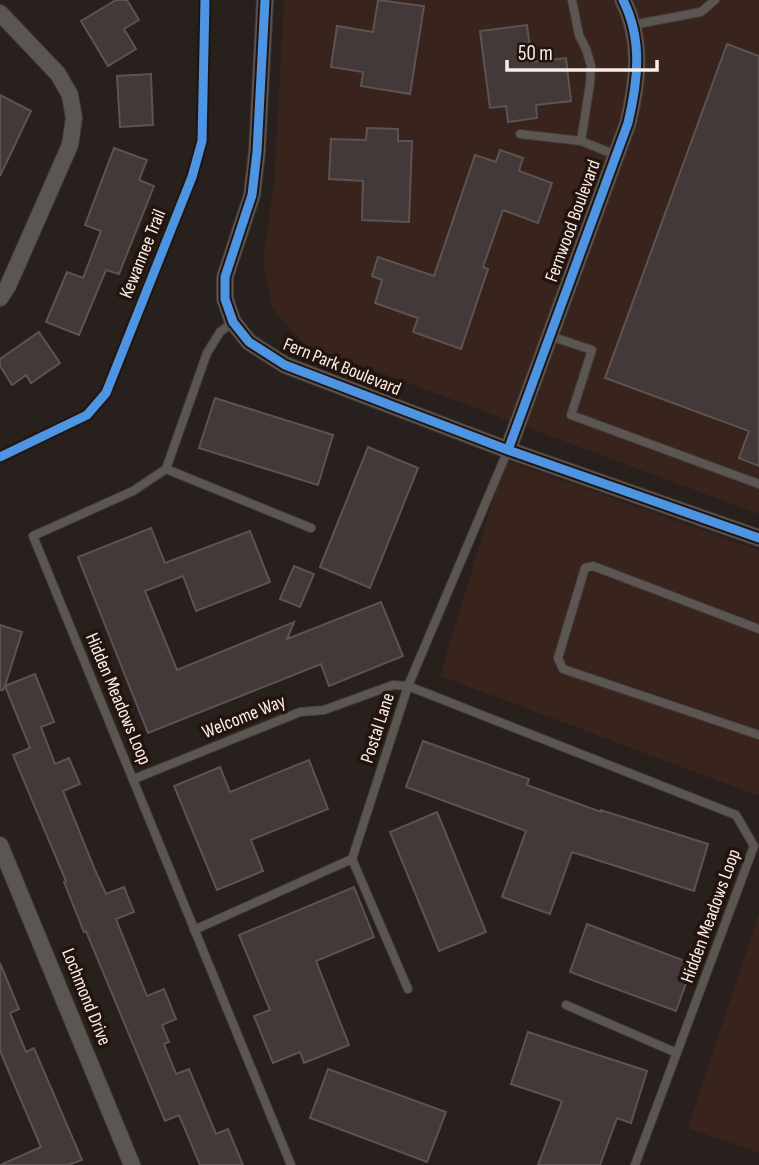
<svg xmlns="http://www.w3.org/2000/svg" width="759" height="1165" viewBox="0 0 759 1165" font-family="'Sofia Sans Condensed',sans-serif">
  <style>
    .built { fill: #38241c }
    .building { fill: #423938; stroke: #5c5452; stroke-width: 2 }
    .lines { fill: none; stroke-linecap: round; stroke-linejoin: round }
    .lane-casing { stroke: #423b39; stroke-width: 10 }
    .street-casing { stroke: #423b39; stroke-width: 18 }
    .lane { stroke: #5c5652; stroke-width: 8 }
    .street { stroke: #5c5652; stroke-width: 16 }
    .cycleway-casing { stroke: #23140e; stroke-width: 13 }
    .cycleway { stroke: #4d94e3; stroke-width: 9 }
    .labels { text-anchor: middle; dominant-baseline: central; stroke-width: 7; stroke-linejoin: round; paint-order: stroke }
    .street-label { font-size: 19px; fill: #f9ede9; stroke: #23140e }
  </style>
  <rect width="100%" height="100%" fill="#28201c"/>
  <!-- built -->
  <path class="built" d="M 284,0 L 759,0 L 759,514 L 304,344 L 272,308 L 263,261 L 274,182 Z
    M 505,460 L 759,550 L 759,796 L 440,676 Z
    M 759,913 L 759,1153 L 688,1128 Z"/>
  <!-- building -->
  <path class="building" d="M 116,0 L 127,0 L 139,20 L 124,29 L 136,49 L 108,66 L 81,21 Z
    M 378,0 L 424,6 L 410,94 L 361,86 L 363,72 L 331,67 L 337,26 L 373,32 Z
    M 527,25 L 532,62 L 566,58 L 571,101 L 536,105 L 537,118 L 508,122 L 506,106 L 490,108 L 480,31 Z
    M 727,44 L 759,56 L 759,466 L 739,458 L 749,431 L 605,378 Z
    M 151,74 L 153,125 L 120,127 L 117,76 Z
    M 0,95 L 31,111 L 0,176 Z
    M 367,128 L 398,129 L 398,141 L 412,141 L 409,222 L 362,220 L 363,181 L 329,179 L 331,139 L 366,140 Z
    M 114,148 L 147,160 L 139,180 L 154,186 L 119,274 L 106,270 L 79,335 L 46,322 L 67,272 L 83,278 L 101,231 L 85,225 Z
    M 500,150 L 523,158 L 519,171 L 552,183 L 538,223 L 503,210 L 483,267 L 488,269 L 461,349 L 413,332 L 418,318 L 375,303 L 382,280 L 372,276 L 378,257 L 434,276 L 475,155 L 496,162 Z
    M 39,332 L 60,363 L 31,383 L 26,375 L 12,385 L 0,366 L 0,359 Z
    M 215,398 L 333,435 L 318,485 L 199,448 Z
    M 368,447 L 418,468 L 370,588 L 320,567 Z
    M 151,528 L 165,563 L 250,531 L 270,582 L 196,611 L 183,576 L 145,591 L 177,670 L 294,622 L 287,639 L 381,602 L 403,656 L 329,686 L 321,664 L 148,733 L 78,557 Z
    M 294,566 L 314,574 L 300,607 L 280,599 Z
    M 0,625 L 22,632 L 5,686 L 35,674 L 54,722 L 41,727 L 55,764 L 69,758 L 80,784 L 63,791 L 95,870 L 106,894 L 124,887 L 134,912 L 116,919 L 147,996 L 164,989 L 176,1019 L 162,1025 L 169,1042 L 164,1044 L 176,1074 L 189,1069 L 216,1134 L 228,1129 L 243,1165 L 200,1165 L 179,1115 L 165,1121 L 86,931 L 84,932 L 64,882 L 66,881 L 13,755 L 30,748 L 5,686 L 3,690 L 0,690 Z
    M 423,741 L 529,779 L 527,785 L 601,812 L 601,810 L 708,844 L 694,891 L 572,852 L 550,914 L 502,897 L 526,831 L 406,787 Z
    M 309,760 L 328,809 L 251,840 L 263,871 L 217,890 L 174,786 L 220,767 L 230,792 Z
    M 437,812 L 486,932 L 439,951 L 390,832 Z
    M 354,887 L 374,937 L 316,961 L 349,1045 L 304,1063 L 300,1052 L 273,1063 L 254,1016 L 270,1010 L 239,935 Z
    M 587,924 L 693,964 L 676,1011 L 570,972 Z
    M 0,963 L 19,1009 L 10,1013 L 26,1052 L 34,1048 L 82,1160 L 68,1165 L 0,1165 L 41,1147 L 0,1051 Z
    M 528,1032 L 647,1071 L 631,1123 L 617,1118 L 600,1165 L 538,1165 L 562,1101 L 511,1084 Z
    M 328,1069 L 446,1112 L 427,1162 L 310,1118 Z"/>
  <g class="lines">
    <defs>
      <path id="lane" d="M 572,0 L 579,35 L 586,49 L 591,66 L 590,84 L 581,141
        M 632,25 L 701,12 L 715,0
        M 520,134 L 581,141 L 616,155
        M 233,322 L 220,332 L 207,353 L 166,469 L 133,491 L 33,536 L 291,1165
        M 550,336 L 592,350 L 571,415 L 759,484
        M 166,469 L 311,528
        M 759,629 L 593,566 L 585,568 L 558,658 L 563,669 L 759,735
        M 134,779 L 300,712 L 324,710 L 393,685 L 408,686 L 736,815 L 754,846 L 635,1165
        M 352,859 L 408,989
        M 194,930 L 352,859 L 408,686 L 508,450
        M 566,1005 L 677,1053"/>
      <path id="street" d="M 265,0 L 257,152 L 252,195 L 225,277 L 225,299 L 233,322 L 249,342 L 285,365 L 508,450 L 759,538
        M 0,13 L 58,74 L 70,95 L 74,118 L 70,145 L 8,286 L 0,298
        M 508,450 L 628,123 C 638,81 643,40 623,0
        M 0,845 L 132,1165"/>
    </defs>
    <!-- lane casing -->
    <use href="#lane" class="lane-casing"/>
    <!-- street casing -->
    <use href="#street" class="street-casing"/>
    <!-- lane -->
    <use href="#lane" class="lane"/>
    <!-- street -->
    <use href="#street" class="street"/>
    <defs>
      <path id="cycleway" d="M 265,0 L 257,152 L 252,195 L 225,277 L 225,299 L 233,322 L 249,342 L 285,365 L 508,450 L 759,538
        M 508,450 L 628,123 C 638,81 643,40 623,0
        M 0,457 L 87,415 L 106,393 L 192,177 L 202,141 L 205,0"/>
    </defs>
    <!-- cycleway casing -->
    <use href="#cycleway" class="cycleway-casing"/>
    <!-- cycleway -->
    <use href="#cycleway" class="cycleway"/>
  </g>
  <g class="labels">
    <!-- street labels -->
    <g class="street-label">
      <text transform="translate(573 221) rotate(-70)">Fernwood Boulevard</text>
      <text transform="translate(143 254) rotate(-68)">Kewannee Trail</text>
      <text transform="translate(342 367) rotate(22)">Fern Park Boulevard</text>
      <text transform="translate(118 699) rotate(67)">Hidden Meadows Loop</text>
      <text transform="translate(244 717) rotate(-22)">Welcome Way</text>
      <text transform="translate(378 728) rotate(-72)">Postal Lane</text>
      <text transform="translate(711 916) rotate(-70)">Hidden Meadows Loop</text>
      <text transform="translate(86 997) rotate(68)">Lochmond Drive</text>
    </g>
  </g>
  <!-- scale -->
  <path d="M507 60v10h150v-10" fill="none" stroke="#f9ede9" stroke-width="3.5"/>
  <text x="518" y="60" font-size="21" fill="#f9ede9" stroke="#23140e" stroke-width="5" paint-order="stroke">50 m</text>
</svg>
